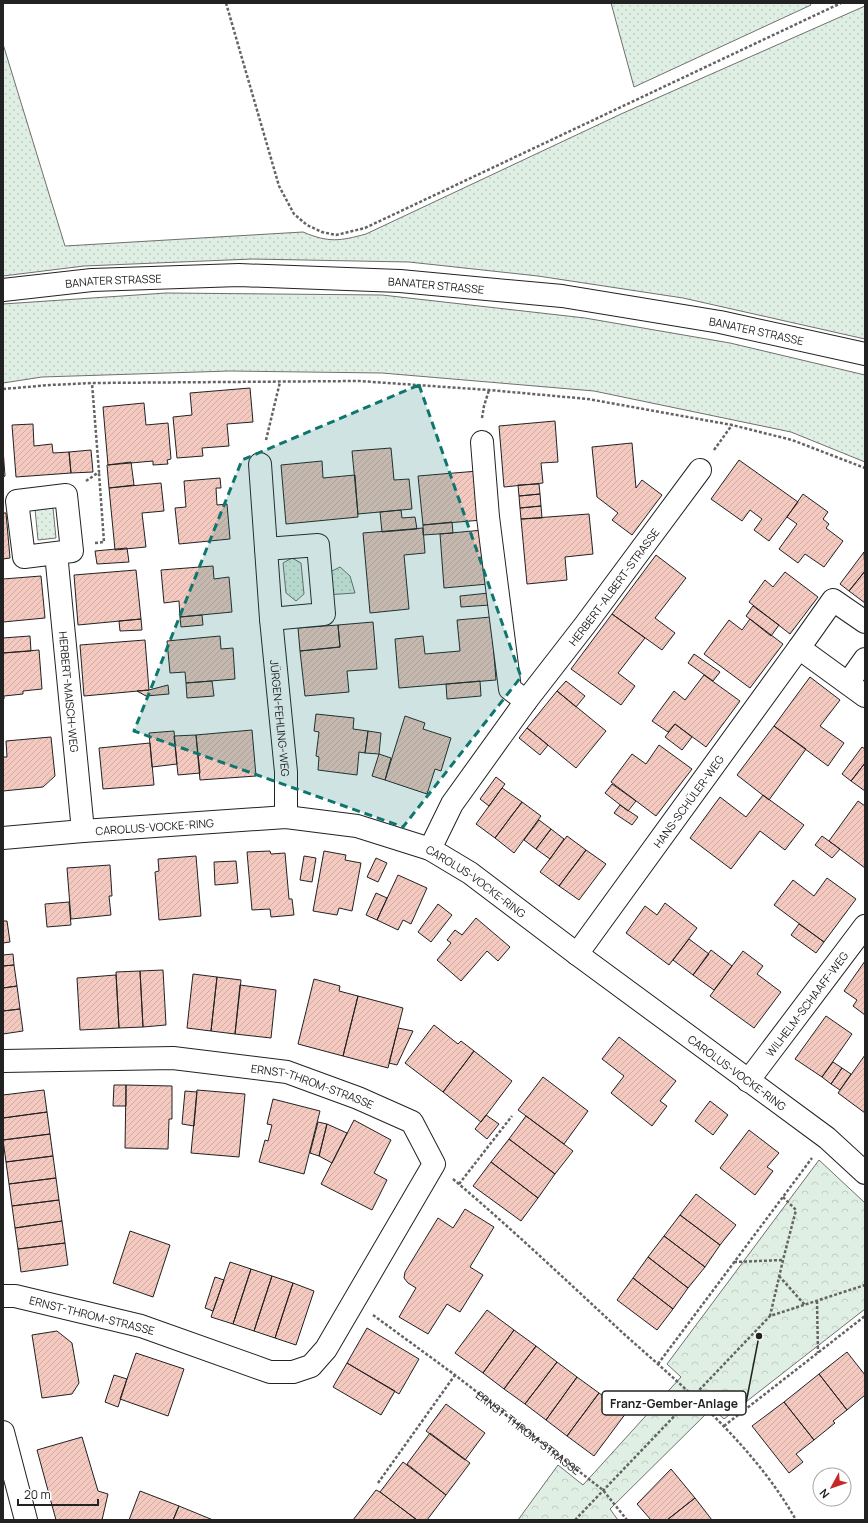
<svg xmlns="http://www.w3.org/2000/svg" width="868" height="1523" viewBox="0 0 868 1523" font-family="Manrope,sans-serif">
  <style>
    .grass { fill: url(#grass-dots); stroke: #6f6f6f }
    .forest { fill: url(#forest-crowns); stroke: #6f6f6f }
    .building { fill: url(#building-hatch); stroke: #222 }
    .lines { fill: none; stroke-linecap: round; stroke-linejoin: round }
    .minor-casing { stroke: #222; stroke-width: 24 }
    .secondary-casing { stroke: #222; stroke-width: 24 }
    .path { stroke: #646464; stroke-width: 2.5; stroke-dasharray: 3 2; stroke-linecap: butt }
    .minor { stroke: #fff; stroke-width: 22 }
    .secondary { stroke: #fff; stroke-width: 22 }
    .marked { fill: #0f766e; fill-opacity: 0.2; stroke: #0f766e; stroke-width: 3; stroke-dasharray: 8 5; stroke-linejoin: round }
    .labels { text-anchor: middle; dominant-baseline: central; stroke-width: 3; stroke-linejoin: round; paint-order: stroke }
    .street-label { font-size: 11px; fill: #222; stroke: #fff }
    .leader { fill: none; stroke: #222; stroke-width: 1.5 }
    .callout-dot { fill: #222; stroke: #fff; stroke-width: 1.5 }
    .callout { fill: #fff; stroke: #222; stroke-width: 1.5 }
    .callout-label { font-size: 12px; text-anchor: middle; font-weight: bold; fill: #222 }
  </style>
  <defs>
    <pattern id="grass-dots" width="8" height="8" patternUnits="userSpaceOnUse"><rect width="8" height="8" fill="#e0efe3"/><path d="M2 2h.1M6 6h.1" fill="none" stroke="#c0cdc2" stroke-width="1.8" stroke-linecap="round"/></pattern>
    <pattern id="forest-crowns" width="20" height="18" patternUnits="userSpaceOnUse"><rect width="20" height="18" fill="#e0efe3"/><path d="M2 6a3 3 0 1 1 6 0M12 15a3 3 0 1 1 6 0" fill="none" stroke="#c0cdc2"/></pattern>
    <pattern id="building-hatch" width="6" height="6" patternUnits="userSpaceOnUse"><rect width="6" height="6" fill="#f3c9c0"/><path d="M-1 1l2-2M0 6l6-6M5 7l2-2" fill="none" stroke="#d0aca5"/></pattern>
  </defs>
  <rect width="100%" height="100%" fill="#fff"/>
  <!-- grass -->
  <path class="grass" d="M 611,3 L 810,3 L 811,5 L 634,87 Z
    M 865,6 L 865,339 L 683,298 L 538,276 L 409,262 L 252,259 L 84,266 L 3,276 L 3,44 L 65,246 L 303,232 C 329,243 340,241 366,234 L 621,114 Z
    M 166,293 L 382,295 L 585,318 L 730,343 L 865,375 L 865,462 L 791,432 L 594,391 L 382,373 L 229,371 L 42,377 L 3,383 L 3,304 Z
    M 53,508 L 56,538 L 38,540 L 35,509 Z
    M 292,558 L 301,563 L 304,594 L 296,601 L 286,593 L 283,563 Z
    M 340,567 L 350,576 L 355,593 L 325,595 L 326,574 Z"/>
  <!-- forest -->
  <path class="forest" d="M 819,1160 L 865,1203 L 865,1309 L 724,1419 L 712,1408 L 610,1509 L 618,1520 L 518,1520 L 558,1465 L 583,1485 L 681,1377 L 667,1364 Z"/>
  <!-- building -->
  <path class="building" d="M 250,388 L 253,422 L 227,424 L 229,446 L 202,448 L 203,456 L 177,458 L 173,417 L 192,415 L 190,393 Z
    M 144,403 L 146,425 L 168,423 L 171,459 L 167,460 L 168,464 L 153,465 L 153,461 L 108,465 L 103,407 Z
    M 555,421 L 558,462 L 541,463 L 543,483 L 504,487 L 499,426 Z
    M 33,424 L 34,446 L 52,444 L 53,453 L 69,452 L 71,473 L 16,477 L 12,425 Z
    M 632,443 L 636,488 L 642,480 L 662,495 L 632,535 L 612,520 L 618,513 L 597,497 L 592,447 Z
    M 391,448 L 394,480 L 409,479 L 412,509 L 358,514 L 352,451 Z
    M 3,449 L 5,476 L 3,477 Z
    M 91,450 L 93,472 L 71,473 L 69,452 Z
    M 739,460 L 798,502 L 769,541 L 754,530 L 762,519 L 750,510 L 742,521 L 711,499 Z
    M 322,461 L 323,478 L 355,475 L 358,517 L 286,524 L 281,465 Z
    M 131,462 L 134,485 L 109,488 L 107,465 Z
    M 478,471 L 482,520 L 423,525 L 418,476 Z
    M 220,478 L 221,488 L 216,488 L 217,505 L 227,504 L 230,539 L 179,544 L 175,508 L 186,507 L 184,481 Z
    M 161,483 L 164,511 L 142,513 L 146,547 L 115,550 L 109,488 Z
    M 539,484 L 540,494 L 519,496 L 518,485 Z
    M 540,494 L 541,506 L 520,508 L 519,496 Z
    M 803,494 L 828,512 L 823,519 L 829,524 L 826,528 L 843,541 L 824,567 L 805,554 L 798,563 L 779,549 L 797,524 L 787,517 Z
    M 541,506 L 542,518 L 521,519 L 520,508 Z
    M 401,510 L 402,518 L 415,517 L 417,529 L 382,532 L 380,512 Z
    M 3,513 L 6,513 L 10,558 L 3,559 Z
    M 589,514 L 593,554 L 565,557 L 567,580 L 527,584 L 521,519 Z
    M 452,522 L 453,533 L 423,535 L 423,525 Z
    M 423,528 L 425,553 L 404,555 L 409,609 L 370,613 L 363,533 Z
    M 483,530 L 488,584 L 444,588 L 440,534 Z
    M 127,548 L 129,562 L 97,564 L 95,551 Z
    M 864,552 L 865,571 L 849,591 L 840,584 Z
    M 656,555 L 686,578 L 655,618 L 675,633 L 662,650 L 612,614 Z
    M 213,566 L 214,579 L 229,577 L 232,612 L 180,617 L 179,601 L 164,603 L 161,570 Z
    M 136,570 L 141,619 L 78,625 L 74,575 Z
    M 865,571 L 865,603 L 849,591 Z
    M 785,572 L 818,597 L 790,634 L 749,602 L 765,580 L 773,587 Z
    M 41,576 L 45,618 L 3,622 L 3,579 Z
    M 489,593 L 490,605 L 461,607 L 460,596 Z
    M 753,606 L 779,625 L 771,636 L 746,616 Z
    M 612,614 L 645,638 L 618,673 L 635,686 L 621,705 L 571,669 Z
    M 202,615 L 203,625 L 181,627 L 180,617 Z
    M 491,617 L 496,680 L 399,688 L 395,639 L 423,636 L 425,654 L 460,651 L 457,620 Z
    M 141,619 L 142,630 L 120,631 L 119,621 Z
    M 750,619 L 783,644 L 750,688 L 704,654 L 729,620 L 742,630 Z
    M 373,622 L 377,669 L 347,671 L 349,692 L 305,696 L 300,651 L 340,647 L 338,625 Z
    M 338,625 L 340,647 L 300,651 L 298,628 Z
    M 30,636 L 31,651 L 3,653 L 3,638 Z
    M 220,636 L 221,649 L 233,648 L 235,679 L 186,683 L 185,672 L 170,673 L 167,641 Z
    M 145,640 L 149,690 L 84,696 L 80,645 Z
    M 39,650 L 42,689 L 23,691 L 23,694 L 4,696 L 4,699 L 3,699 L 3,653 Z
    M 694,654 L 720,672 L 713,681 L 688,663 Z
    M 704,675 L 740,701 L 706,747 L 675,724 L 668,732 L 652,721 L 674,691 L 685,700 Z
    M 810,677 L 840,700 L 820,726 L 844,743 L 828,766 L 774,726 Z
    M 212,681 L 214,696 L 187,698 L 186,683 Z
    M 480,681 L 481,696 L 447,699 L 446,684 Z
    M 566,681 L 585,696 L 576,707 L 557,691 Z
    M 168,685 L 169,694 L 146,696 L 137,691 L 149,690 Z
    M 557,691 L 606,731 L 576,768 L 527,728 Z
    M 316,714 L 354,718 L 353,729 L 368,731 L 365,753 L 359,752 L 357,775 L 318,770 L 319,757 L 316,756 L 319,732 L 314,731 Z
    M 405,716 L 425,723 L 423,729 L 451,738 L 441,771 L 435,769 L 427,794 L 385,780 Z
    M 675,724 L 692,737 L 682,750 L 665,737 Z
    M 774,726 L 806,749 L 769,800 L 737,775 Z
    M 527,728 L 548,745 L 540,755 L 519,738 Z
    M 252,730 L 256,776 L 200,780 L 196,735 Z
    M 174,731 L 177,764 L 152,767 L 149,733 Z
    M 368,731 L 381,733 L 379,754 L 365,753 Z
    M 196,735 L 200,773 L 178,775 L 174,736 Z
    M 51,737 L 55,776 L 43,787 L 3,791 L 3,757 L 7,757 L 6,741 Z
    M 150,743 L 154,785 L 103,789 L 99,748 Z
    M 659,745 L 692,769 L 656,816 L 611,782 L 632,754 L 646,764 Z
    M 862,747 L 865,749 L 865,763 L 851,781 L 842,774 Z
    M 379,754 L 391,758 L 385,780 L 372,776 Z
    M 865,763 L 865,791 L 851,781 Z
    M 496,777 L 505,784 L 489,806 L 480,799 Z
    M 612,784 L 636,801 L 628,811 L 605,793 Z
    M 502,788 L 522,802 L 495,838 L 476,824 Z
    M 763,795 L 804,825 L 785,850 L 760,831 L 731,869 L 690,838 L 720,797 L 746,817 Z
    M 858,801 L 865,806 L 865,868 L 829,841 Z
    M 522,802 L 541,816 L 514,853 L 495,838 Z
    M 620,805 L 638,817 L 632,825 L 614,813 Z
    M 539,820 L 551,829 L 536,849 L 524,840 Z
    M 551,829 L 564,839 L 550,859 L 536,849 Z
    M 567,836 L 586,850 L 559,886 L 540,872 Z
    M 822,836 L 840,849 L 832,858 L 815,845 Z
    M 586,850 L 606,864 L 579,900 L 559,886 Z
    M 270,851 L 271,854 L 285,853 L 289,899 L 292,899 L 294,915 L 271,917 L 270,909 L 252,910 L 247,852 Z
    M 324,851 L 346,855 L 345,860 L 361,863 L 352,911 L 339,908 L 337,915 L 313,911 Z
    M 196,856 L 201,916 L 159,920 L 155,872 L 159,871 L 158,859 Z
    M 304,856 L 316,858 L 312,882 L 300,880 Z
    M 376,858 L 387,863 L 378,882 L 367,877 Z
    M 236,861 L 238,883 L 215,885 L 214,862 Z
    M 110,865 L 112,896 L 109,896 L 111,915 L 71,919 L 67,868 Z
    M 398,875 L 427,888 L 411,924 L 403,920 L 398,930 L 377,920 Z
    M 827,878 L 856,899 L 824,942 L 774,905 L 793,880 L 814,896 Z
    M 376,893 L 387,898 L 377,920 L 366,915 Z
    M 69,902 L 71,925 L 47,927 L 45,904 Z
    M 665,903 L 697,928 L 669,965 L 626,933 L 645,906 L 657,915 Z
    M 438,904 L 452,915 L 431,942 L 418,932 Z
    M 476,918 L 510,947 L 498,961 L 487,951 L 461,981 L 437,960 L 451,943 L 447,940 L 455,930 L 462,935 Z
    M 3,921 L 7,921 L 10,942 L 3,943 Z
    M 799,924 L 824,942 L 816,953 L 791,935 Z
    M 689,939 L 709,954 L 693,975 L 673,960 Z
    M 711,950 L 732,966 L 714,990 L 693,975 Z
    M 743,951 L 763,966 L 757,974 L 781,992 L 754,1028 L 710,996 Z
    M 13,954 L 14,965 L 3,966 L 3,955 Z
    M 865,961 L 865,1015 L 853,1006 L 857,1000 L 844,991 Z
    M 14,965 L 17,986 L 3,988 L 3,966 Z
    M 163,970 L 166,1025 L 143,1027 L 140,971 Z
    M 140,971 L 143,1027 L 119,1028 L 116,972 Z
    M 193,974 L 217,977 L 211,1031 L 187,1028 Z
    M 116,975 L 119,1028 L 80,1030 L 77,978 Z
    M 217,977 L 241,980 L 235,1034 L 211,1031 Z
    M 314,979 L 340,986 L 339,991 L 358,996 L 343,1056 L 298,1044 Z
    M 240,985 L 276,990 L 271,1038 L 235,1034 Z
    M 17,986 L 20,1009 L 3,1011 L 3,988 Z
    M 358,996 L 403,1008 L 388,1068 L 343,1056 Z
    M 20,1009 L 23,1031 L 3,1034 L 3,1011 Z
    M 826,1016 L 852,1034 L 822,1077 L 795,1059 Z
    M 434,1025 L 458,1044 L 461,1041 L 474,1051 L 443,1092 L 405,1063 Z
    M 398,1028 L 413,1031 L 397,1065 L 389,1063 Z
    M 619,1037 L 676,1081 L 660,1101 L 667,1106 L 652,1126 L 611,1093 L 624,1076 L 602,1059 Z
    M 474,1051 L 512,1081 L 481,1122 L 443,1092 Z
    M 865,1055 L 865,1113 L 838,1093 Z
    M 833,1062 L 842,1068 L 831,1084 L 822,1077 Z
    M 842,1068 L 851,1074 L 840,1090 L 831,1084 Z
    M 543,1077 L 588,1111 L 564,1144 L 518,1110 Z
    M 114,1085 L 126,1085 L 126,1106 L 113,1106 Z
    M 126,1085 L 172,1086 L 172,1119 L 169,1119 L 168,1149 L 125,1148 Z
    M 44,1090 L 47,1112 L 3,1118 L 3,1095 Z
    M 197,1090 L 245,1094 L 239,1157 L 191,1153 Z
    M 185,1091 L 197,1092 L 194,1126 L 182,1124 Z
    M 273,1099 L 320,1111 L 304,1174 L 259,1162 L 265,1140 L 268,1141 L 272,1125 L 267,1124 Z
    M 710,1101 L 728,1115 L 713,1135 L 695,1121 Z
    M 47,1112 L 50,1134 L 3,1140 L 3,1118 Z
    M 486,1115 L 499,1124 L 487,1139 L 475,1129 Z
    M 526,1116 L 573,1151 L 555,1174 L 509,1139 Z
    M 354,1120 L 391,1140 L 374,1173 L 387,1180 L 372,1210 L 321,1184 Z
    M 318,1122 L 327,1124 L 319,1156 L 310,1153 Z
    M 327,1124 L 347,1133 L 332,1163 L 319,1156 Z
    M 749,1130 L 779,1153 L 767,1167 L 773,1171 L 755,1195 L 720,1168 Z
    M 50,1134 L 53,1156 L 6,1162 L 3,1140 Z
    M 509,1139 L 555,1174 L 538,1198 L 491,1162 Z
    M 53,1156 L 56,1178 L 9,1184 L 6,1162 Z
    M 491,1162 L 538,1198 L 521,1221 L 473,1186 Z
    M 56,1178 L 59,1200 L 12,1206 L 9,1184 Z
    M 696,1194 L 736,1225 L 720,1245 L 680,1215 Z
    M 59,1200 L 62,1221 L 15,1228 L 12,1206 Z
    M 465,1209 L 494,1227 L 470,1267 L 483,1275 L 460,1312 L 447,1304 L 428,1334 L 399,1317 L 416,1288 L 408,1283 L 404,1278 L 405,1272 L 438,1218 L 453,1228 Z
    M 680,1215 L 720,1245 L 705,1267 L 664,1236 Z
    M 62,1221 L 65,1243 L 18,1249 L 15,1228 Z
    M 130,1231 L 170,1245 L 153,1297 L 113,1283 Z
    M 664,1236 L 705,1267 L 688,1288 L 648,1257 Z
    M 65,1243 L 68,1265 L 21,1272 L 18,1249 Z
    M 648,1257 L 688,1288 L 673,1309 L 633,1278 Z
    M 230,1262 L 251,1269 L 233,1324 L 211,1317 Z
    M 251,1269 L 272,1276 L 254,1331 L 233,1324 Z
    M 272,1276 L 293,1283 L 275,1338 L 254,1331 Z
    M 215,1277 L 224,1280 L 213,1311 L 205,1308 Z
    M 633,1278 L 673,1309 L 657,1330 L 617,1300 Z
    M 293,1283 L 314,1291 L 296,1345 L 275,1338 Z
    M 487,1310 L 514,1330 L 483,1373 L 455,1353 Z
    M 367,1328 L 419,1359 L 399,1394 L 347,1363 Z
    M 514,1330 L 536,1346 L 504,1389 L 483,1373 Z
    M 57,1331 L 72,1343 L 79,1383 L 72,1394 L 42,1398 L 32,1335 Z
    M 536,1346 L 557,1362 L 525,1404 L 504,1389 Z
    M 847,1352 L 865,1375 L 865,1395 L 847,1410 L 819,1374 Z
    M 136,1353 L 184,1369 L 168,1416 L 120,1399 Z
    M 557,1362 L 577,1377 L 546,1420 L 525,1404 Z
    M 347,1363 L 395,1391 L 381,1415 L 333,1387 Z
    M 819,1374 L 847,1410 L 833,1421 L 835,1423 L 814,1440 L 784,1402 Z
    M 114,1375 L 127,1379 L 118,1407 L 105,1402 Z
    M 577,1377 L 599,1393 L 567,1436 L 546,1420 Z
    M 599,1393 L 626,1413 L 594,1456 L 567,1436 Z
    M 784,1402 L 814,1440 L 796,1454 L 803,1462 L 789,1473 L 752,1426 Z
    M 446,1404 L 485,1433 L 465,1460 L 426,1431 Z
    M 430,1433 L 470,1463 L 446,1495 L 407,1464 Z
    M 82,1437 L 98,1491 L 108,1494 L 102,1520 L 56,1520 L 37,1450 Z
    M 403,1462 L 446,1495 L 427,1520 L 417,1520 L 380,1492 Z
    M 671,1469 L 695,1498 L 667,1520 L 651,1520 L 637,1504 Z
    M 376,1490 L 380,1492 L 417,1520 L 353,1520 Z
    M 140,1491 L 179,1506 L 173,1520 L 129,1520 Z
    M 695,1498 L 712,1520 L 667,1520 Z
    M 179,1506 L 213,1520 L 173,1520 Z"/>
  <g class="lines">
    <defs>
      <g id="minor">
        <path d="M 482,442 L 488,517 L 510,689 L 526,701"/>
        <path id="s2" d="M 260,464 L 271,619 L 286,772 L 286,817"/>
        <path d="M 266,549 L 318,545 L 324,614 L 271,619"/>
        <path id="s3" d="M 56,553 L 24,557 L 17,501 L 66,495 L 72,551 L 56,553 L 83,831"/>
        <path d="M 799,648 L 833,600 L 865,622"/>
        <path d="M 848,683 L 865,659"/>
        <path id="s4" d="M 3,838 L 83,831 L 286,817 L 357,826 L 430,849 L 470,873 L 577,954 L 827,1138 L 865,1173"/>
        <path id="s5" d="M 430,849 L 452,804 L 526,701 L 585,625 L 700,470"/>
        <path id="s6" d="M 577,954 L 799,648 L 865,696"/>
        <path id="s7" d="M 3,1061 L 173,1058 L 287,1072 L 358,1098 L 412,1122 L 434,1164 L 326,1349 L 311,1366 L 293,1372 L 270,1372 L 141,1326 L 15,1296 L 3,1296"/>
        <path id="s8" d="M 748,1081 L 865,926"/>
        <path d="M 3,1432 L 26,1520"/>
      </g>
      <g id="secondary">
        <path id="s9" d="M 3,290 L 92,280 L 239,275 L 400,281 L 562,296 L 720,322 L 865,354"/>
      </g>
    </defs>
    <!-- minor casing -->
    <use href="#minor" class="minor-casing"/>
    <!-- secondary casing -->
    <use href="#secondary" class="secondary-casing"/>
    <!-- path -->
    <g class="path">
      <path d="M 226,3 L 279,186 L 294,214 L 307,225 L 322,232 L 336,235 L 365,228 L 841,3"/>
      <path d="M 3,389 L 50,385 L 92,383 L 359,381 L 489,390 L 588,399 L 732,425 L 792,440 L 865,468"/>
      <path d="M 482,418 L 484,406 L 489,390"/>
      <path d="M 266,440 L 280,382"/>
      <path d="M 714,450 L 732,425"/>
      <path d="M 86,481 L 99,472 L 92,383"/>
      <path d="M 95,543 L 104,542 L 99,473"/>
      <path d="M 453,1179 C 512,1229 568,1282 624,1334 C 687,1390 754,1446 796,1520"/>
      <path d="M 459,1184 L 512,1116"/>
      <path d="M 783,1197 L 796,1210 L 783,1260 L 770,1316 L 865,1285"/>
      <path d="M 734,1262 L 783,1260"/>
      <path d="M 779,1276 L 805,1305"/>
      <path d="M 817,1301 L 818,1353"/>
      <path id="s1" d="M 373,1315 L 455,1375 L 603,1490 L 627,1520"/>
      <path d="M 658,1364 L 812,1158"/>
      <path d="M 724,1426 L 865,1316"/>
      <path d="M 378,1483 L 455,1375"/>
      <path d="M 575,1520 L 770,1316"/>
    </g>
    <!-- minor -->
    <use href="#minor" class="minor"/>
    <!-- secondary -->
    <use href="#secondary" class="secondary"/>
  </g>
  <!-- marked area -->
  <path class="marked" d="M 419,385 L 521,677 L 403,827 L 134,731 L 242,460 Z"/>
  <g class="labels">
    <!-- street labels -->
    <g class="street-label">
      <text stroke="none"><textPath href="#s9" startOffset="111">BANATER STRASSE</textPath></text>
      <text stroke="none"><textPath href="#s9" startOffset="434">BANATER STRASSE</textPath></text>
      <text stroke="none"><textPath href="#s9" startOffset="758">BANATER STRASSE</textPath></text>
      <text stroke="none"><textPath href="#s5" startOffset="321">HERBERT-ALBERT-STRASSE</textPath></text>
      <text stroke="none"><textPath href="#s3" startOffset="350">HERBERT-MAISCH-WEG</textPath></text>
      <text stroke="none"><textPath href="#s2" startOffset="255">JÜRGEN-FEHLING-WEG</textPath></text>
      <text stroke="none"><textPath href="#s6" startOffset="189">HANS-SCHÜLER-WEG</textPath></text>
      <text stroke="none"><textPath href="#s4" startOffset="152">CAROLUS-VOCKE-RING</textPath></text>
      <text stroke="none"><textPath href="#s4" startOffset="488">CAROLUS-VOCKE-RING</textPath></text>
      <text stroke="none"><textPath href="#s8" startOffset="97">WILHELM-SCHAAFF-WEG</textPath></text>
      <text stroke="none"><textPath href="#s4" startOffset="812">CAROLUS-VOCKE-RING</textPath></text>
      <text stroke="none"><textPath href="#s7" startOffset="313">ERNST-THROM-STRASSE</textPath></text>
      <text transform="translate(92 1315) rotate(14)">ERNST-THROM-STRASSE</text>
      <text stroke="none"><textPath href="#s1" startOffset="195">ERNST-THROM-STRASSE</textPath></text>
    </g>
  </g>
  <!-- callouts -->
  <path class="leader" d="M759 1336L746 1403"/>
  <circle class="callout-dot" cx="759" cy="1336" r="4"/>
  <rect class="callout" x="602" y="1391" width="144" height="24" rx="4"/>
  <g class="callout-label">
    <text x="674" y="1408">Franz-Gember-Anlage</text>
  </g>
  <!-- border -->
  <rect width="868" height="1523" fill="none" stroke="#222222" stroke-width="8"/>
  <!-- north arrow -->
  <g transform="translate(832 1487) rotate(230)"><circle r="19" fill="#ffffff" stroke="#a7a7a7"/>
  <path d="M0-3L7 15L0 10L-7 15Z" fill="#c62828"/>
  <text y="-6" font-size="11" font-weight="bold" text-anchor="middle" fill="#222222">N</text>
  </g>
  <!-- scale -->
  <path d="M18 1499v6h80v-6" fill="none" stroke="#222222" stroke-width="2"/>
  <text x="24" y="1499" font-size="12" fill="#222222" stroke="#ffffff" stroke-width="3" paint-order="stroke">20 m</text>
</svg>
